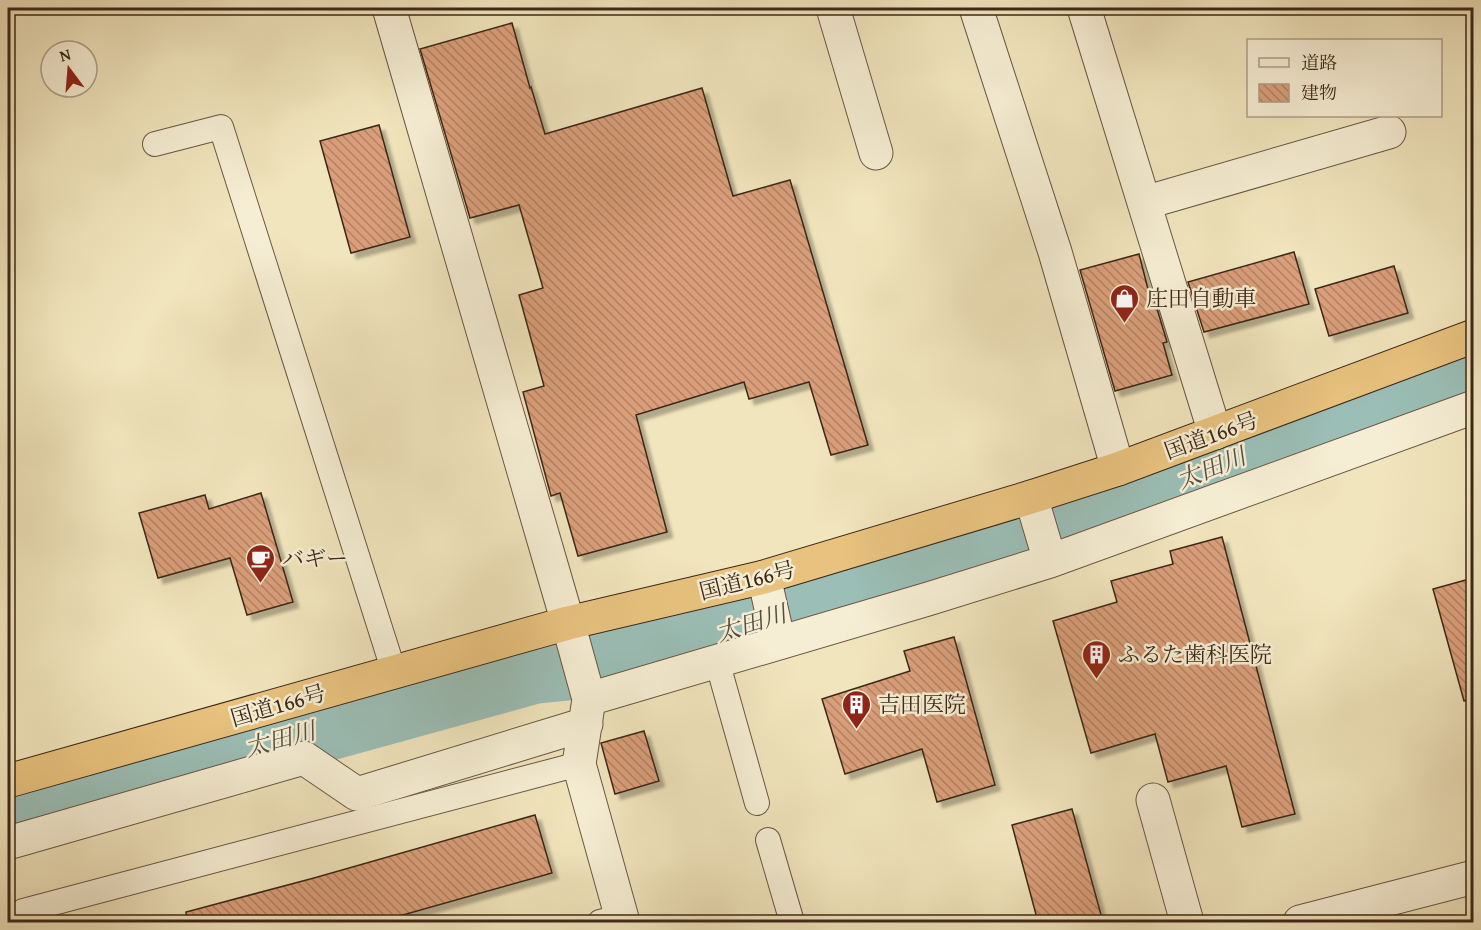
<svg xmlns="http://www.w3.org/2000/svg" width="1481" height="930" viewBox="0 0 1481 930" font-family="'Gentium Book Plus','Noto Serif JP',serif">
  <style>
    .lines { fill: none; stroke-linecap: round; stroke-linejoin: round }
    .river { stroke: #9bbeb6; stroke-width: 70 }
    .building { fill: url(#building-back-hatch); stroke: #3c2819; stroke-width: 1.5; filter: url(#shadow) }
    .lane-casing { stroke: #695742; stroke-width: 26 }
    .street-casing { stroke: #695742; stroke-width: 35 }
    .highway-casing { stroke: #3c2819; stroke-width: 35 }
    .lane { stroke: #f6eed4; stroke-width: 24 }
    .street { stroke: #f6eed4; stroke-width: 33 }
    .highway { stroke: #e8c27e; stroke-width: 33 }
    .labels { text-anchor: middle; dominant-baseline: central; stroke-width: 5; stroke-linejoin: round; paint-order: stroke }
    .poi-label { font-size: 22px; fill: #3c2819; stroke: #f6eed4; text-anchor: start }
    .street-label { font-size: 22px; fill: #3c2819; stroke: #f6eed4 }
    .water-label { font-size: 24px; font-style: italic; fill: #544e40; stroke: #f6eed4 }
  </style>
  <defs>
    <pattern id="building-back-hatch" width="6" height="6" patternUnits="userSpaceOnUse" patternTransform="scale(1.5)"><rect width="6" height="6" fill="#da9f7a"/><path d="M-1 5l2 2M0 0l6 6M5-1l2 2" fill="none" stroke="#b28263"/></pattern>
    <filter id="shadow"><feDropShadow dx="5.5" dy="5.5" stdDeviation="1.5" flood-color="#0004"/></filter>
  </defs>
  <rect width="100%" height="100%" fill="#f1e5bd"/>
  <filter id="stains"><feTurbulence type="fractalNoise" baseFrequency=".00333" numOctaves="4"/><feColorMatrix values="0 0 0 0 .2 0 0 0 0 .09 0 0 0 0 .02 0 0 0 .5 -.17"/></filter>
  <radialGradient id="worn" r=".72"><stop offset=".6" stop-color="#630" stop-opacity="0"/><stop offset="1" stop-color="#630" stop-opacity=".3"/></radialGradient>
  <g class="lines">
    <!-- river -->
    <path class="river" d="M 8,814 L 533,669 L 642,658 L 1078,520 L 1474,364"/>
  </g>
  <!-- building -->
  <path class="building" d="M 512,23 L 530,88 L 531,87 L 545,134 L 702,88 L 733,196 L 790,180 L 868,445 L 831,455 L 809,382 L 749,399 L 744,382 L 636,415 L 667,532 L 578,556 L 560,493 L 551,496 L 523,392 L 544,386 L 519,295 L 543,288 L 519,205 L 470,218 L 420,49 Z
    M 379,125 L 410,237 L 351,253 L 320,141 Z
    M 1294,252 L 1309,304 L 1204,332 L 1188,282 Z
    M 1139,254 L 1149,293 L 1152,292 L 1167,342 L 1163,343 L 1172,375 L 1115,391 L 1080,270 Z
    M 1394,266 L 1408,313 L 1329,336 L 1315,289 Z
    M 261,493 L 293,602 L 247,615 L 230,558 L 158,578 L 139,513 L 205,495 L 209,509 Z
    M 1222,537 L 1295,814 L 1242,827 L 1226,766 L 1168,782 L 1155,734 L 1091,753 L 1053,621 L 1117,602 L 1111,581 L 1173,564 L 1170,551 Z
    M 1473,578 L 1473,700 L 1464,701 L 1433,589 Z
    M 954,637 L 995,785 L 937,802 L 922,749 L 845,774 L 822,699 L 910,671 L 904,651 Z
    M 644,731 L 659,781 L 615,794 L 601,743 Z
    M 1072,809 L 1103,922 L 1038,922 L 1012,825 Z
    M 535,815 L 552,873 L 378,922 L 187,922 L 186,912 L 314,878 Z"/>
  <g class="lines">
    <defs>
      <path id="lane" d="M 155,144 L 221,127 L 394,672
        M 717,661 L 757,803
        M 768,840 L 792,922
        M 26,922 L 23,911 L 579,764
        M 600,922 L 621,917"/>
      <path id="street" d="M 389,8 L 568,623 L 589,699 L 579,764 L 623,922
        M 833,8 L 876,153
        M 976,8 L 1055,252 L 1118,469
        M 1084,8 L 1215,433
        M 1144,203 L 1389,132
        M 1031,497 L 1050,561
        M 764,577 L 779,643
        M 589,699 L 928,599 L 1050,561 L 1474,407
        M 1153,800 L 1187,922
        M 8,843 L 304,758 L 357,794 L 586,724
        M 1300,922 L 1474,877"/>
      <path id="highway" d="M 8,781 L 568,623 L 764,577 L 1031,497 L 1118,469 L 1474,336"/>
    </defs>
    <!-- lane casing -->
    <use href="#lane" class="lane-casing"/>
    <!-- street casing -->
    <use href="#street" class="street-casing"/>
    <!-- highway casing -->
    <use href="#highway" class="highway-casing"/>
    <!-- lane -->
    <use href="#lane" class="lane"/>
    <!-- street -->
    <use href="#street" class="street"/>
    <!-- highway -->
    <use href="#highway" class="highway"/>
  </g>
  <!-- icons -->
  <defs>
    <symbol id="shop-pin" viewBox="-11 -11 22 30"><path d="M0 17L-7.5 6A9.5 9.5 0 1 1 7.5 6Z" fill="#8f2418" stroke="#f6eed4"/><path d="M-5-2.5h2.3a2.7 3.5 0 0 1 5.4 0H5L5.5 6h-11ZM-1.5-2.5h3a1.5 2.3 0 0 0-3 0Z" fill="#fff"/></symbol>
    <symbol id="cafe-pin" viewBox="-11 -11 22 30"><path d="M0 17L-7.5 6A9.5 9.5 0 1 1 7.5 6Z" fill="#8f2418" stroke="#f6eed4"/><path d="M-5.5-4.5H6V0H3Q3 3.5 0 3.5H-2.5Q-5.5 3.5-5.5 0ZM3-3.2v2h1.7v-2ZM-6 4.5H4V6H-6Z" fill="#fff"/></symbol>
    <symbol id="building-pin" viewBox="-11 -11 22 30"><path d="M0 17L-7.5 6A9.5 9.5 0 1 1 7.5 6Z" fill="#8f2418" stroke="#f6eed4"/><path d="M-4-6H4V6H1V3H-1V6H-4ZM-2.5-4.3h1.7v1.8h-1.7ZM.8-4.3h1.7v1.8H.8ZM-2.5-1h1.7V.8h-1.7ZM.8-1h1.7V.8H.8Z" fill="#fff"/></symbol>
  </defs>
  <g fill-rule="evenodd">
    <use href="#shop-pin" x="1108" y="282" width="33" height="45"/>
    <use href="#cafe-pin" x="244" y="542" width="33" height="45"/>
    <use href="#building-pin" x="1080" y="638" width="33" height="45"/>
    <use href="#building-pin" x="840" y="688" width="33" height="45"/>
  </g>
  <g class="labels">
    <!-- poi labels -->
    <g class="poi-label">
      <text x="1146" y="298">庄田自動車</text>
      <text x="282" y="558">バギー</text>
      <text x="1118" y="654">ふるた歯科医院</text>
      <text x="878" y="704">吉田医院</text>
    </g>
    <!-- street labels -->
    <g class="street-label">
      <text transform="translate(1211 435) rotate(-20)">国道166号</text>
      <text transform="translate(747 580) rotate(-14)">国道166号</text>
      <text transform="translate(278 705) rotate(-16)">国道166号</text>
    </g>
    <!-- water labels -->
    <g class="water-label">
      <text transform="translate(1211 468) rotate(-22)">太田川</text>
      <text transform="translate(751 623) rotate(-17)">太田川</text>
      <text transform="translate(280 739) rotate(-15)">太田川</text>
    </g>
  </g>
  <!-- margin -->
  <rect width="1481" height="930" fill="none" stroke="#f1e5bd" stroke-width="30"/>
  <rect x="9" y="9" width="1463" height="912" fill="none" stroke="#3c2819" stroke-width="3"/>
  <rect x="15" y="15" width="1451" height="900" fill="none" stroke="#3c2819" stroke-width="1.5"/>
  <!-- legend -->
  <rect x="1247" y="39" width="195" height="78" fill="#f6eed4" stroke="#ac9f89" stroke-width="1.5"/>
  <rect x="1259" y="58" width="30" height="9" fill="#f6eed4" stroke="#ac9f89" stroke-width="1.5"/>
  <text x="1301" y="69" font-size="18" fill="#3c2819">道路</text>
  <rect x="1259" y="84" width="30" height="18" fill="url(#building-back-hatch)" stroke="#ac9f89" stroke-width="1.5"/>
  <text x="1301" y="99" font-size="18" fill="#3c2819">建物</text>
  <!-- north arrow -->
  <g transform="translate(69 69) rotate(344)"><circle r="28" fill="#f6eed4" stroke="#ac9f89" stroke-width="1.5"/>
  <path d="M0-4.5L10 22L0 15L-10 22Z" fill="#8f2418"/>
  <text y="-9" font-size="16" font-weight="bold" text-anchor="middle" fill="#3c2819">N</text>
  </g>
  <rect width="100%" height="100%" filter="url(#stains)"/>
  <rect width="100%" height="100%" fill="url(#worn)"/>
</svg>
